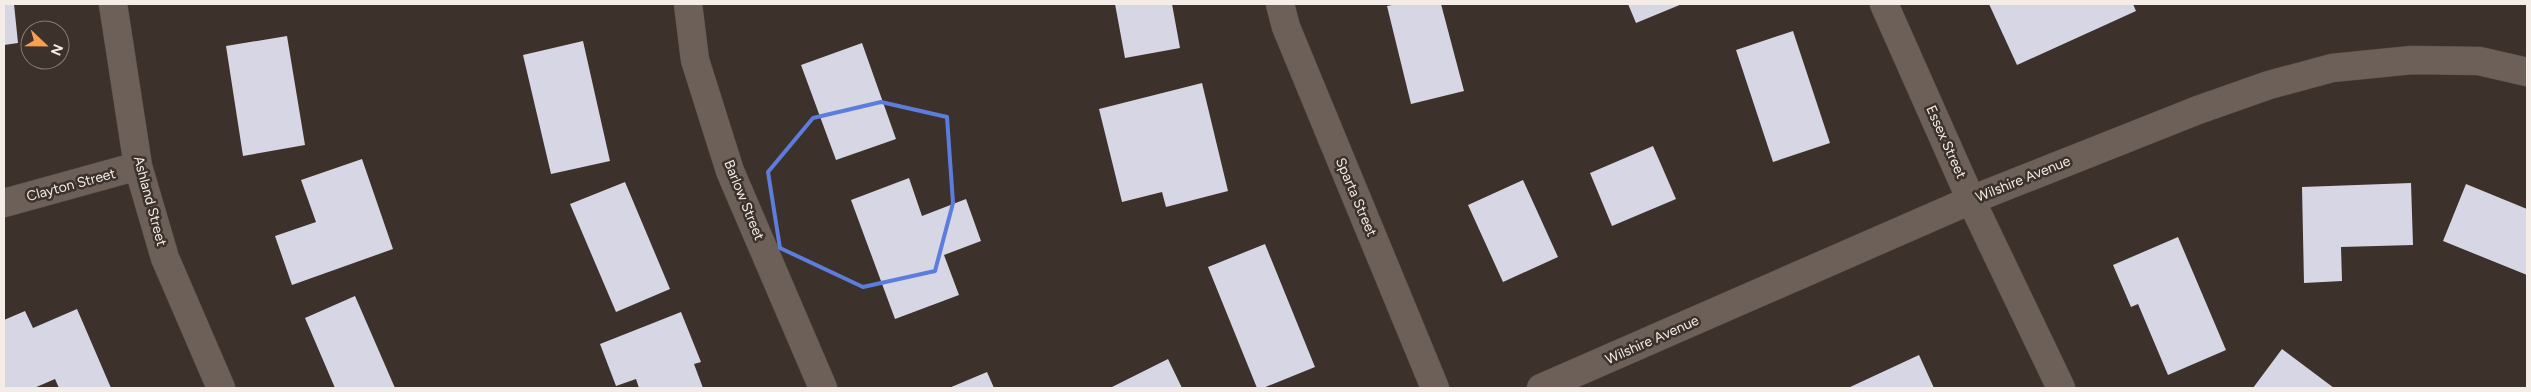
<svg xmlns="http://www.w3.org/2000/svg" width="2531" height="392" viewBox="0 0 2531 392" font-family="Figtree,sans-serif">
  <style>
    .building { fill: #d7d6e4 }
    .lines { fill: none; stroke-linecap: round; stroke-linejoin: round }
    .street-casing { stroke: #59504a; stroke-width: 29 }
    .street { stroke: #6d6059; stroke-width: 28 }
    .marked { fill: none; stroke: #5d7ddc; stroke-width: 4; stroke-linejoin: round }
    .labels { text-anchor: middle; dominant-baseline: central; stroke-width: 5; stroke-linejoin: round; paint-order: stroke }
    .street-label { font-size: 14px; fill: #f3ece7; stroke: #3c312b }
  </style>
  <rect width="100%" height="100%" fill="#3c312b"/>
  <!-- building -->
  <path class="building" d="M 4,4 L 14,4 L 18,43 L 4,45 Z
    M 1115,4 L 1172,4 L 1180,48 L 1125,58 Z
    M 1397,4 L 1441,4 L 1464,91 L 1411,104 L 1387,6 Z
    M 1628,4 L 1682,4 L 1636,23 Z
    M 1989,4 L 2133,4 L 2136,11 L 2017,65 Z
    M 1793,31 L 1830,143 L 1773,162 L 1736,50 Z
    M 287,36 L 305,145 L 243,156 L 226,46 Z
    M 583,41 L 610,161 L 551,174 L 523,55 Z
    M 862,43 L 896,139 L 836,160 L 801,65 Z
    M 1202,83 L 1228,191 L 1166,207 L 1162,192 L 1122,202 L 1099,109 Z
    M 1653,146 L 1676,199 L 1612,226 L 1590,173 Z
    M 362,159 L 393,249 L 292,285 L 275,236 L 316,222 L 301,180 Z
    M 909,178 L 922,216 L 966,199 L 981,241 L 944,255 L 959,295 L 895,319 L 851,200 Z
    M 1523,180 L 1558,257 L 1503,282 L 1468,205 Z
    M 625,182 L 670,289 L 616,312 L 570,204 Z
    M 2411,183 L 2413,245 L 2341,247 L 2342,281 L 2304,283 L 2302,187 Z
    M 2466,184 L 2527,209 L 2527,275 L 2443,241 Z
    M 2178,237 L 2226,350 L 2168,375 L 2138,304 L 2131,307 L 2113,265 Z
    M 1265,244 L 1315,367 L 1263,388 L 1257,388 L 1208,267 Z
    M 355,296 L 395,388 L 335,388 L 305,318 Z
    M 77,309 L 111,388 L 59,388 L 55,379 L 34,388 L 4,388 L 4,320 L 25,311 L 33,328 Z
    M 681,312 L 701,362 L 694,364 L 703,388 L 639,388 L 636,379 L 616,386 L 600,344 Z
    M 2282,349 L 2334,388 L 2253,388 Z
    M 1919,355 L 1934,388 L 1848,388 Z
    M 1168,359 L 1182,388 L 1110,388 Z
    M 987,372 L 994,388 L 949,388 Z"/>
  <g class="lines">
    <defs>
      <path id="street" d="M 113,4 L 138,166 L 165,258 L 221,388
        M 688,4 L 695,60 L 730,171 L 823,388
        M 1280,4 L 1286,27 L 1435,388
        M 1884,4 L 1971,200 L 2061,388
        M 4,203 L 138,166
        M 1541,388 L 1971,200 L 2198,110 L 2269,85 L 2332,68 L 2412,60 L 2479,61 L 2527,72"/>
    </defs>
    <!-- street casing -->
    <use href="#street" class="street-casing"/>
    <!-- street -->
    <use href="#street" class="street"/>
  </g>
  <!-- marked area -->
  <path class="marked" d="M 881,102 L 947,117 L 953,203 L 935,271 L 863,287 L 780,248 L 768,172 L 813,118 Z"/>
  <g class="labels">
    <!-- street labels -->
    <g class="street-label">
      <text transform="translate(1946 142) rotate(66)">Essex Street</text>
      <text transform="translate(2023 179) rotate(-22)">Wilshire Avenue</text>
      <text transform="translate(71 185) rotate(-15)">Clayton Street</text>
      <text transform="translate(1356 197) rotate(67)">Sparta Street</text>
      <text transform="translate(744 200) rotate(68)">Barlow Street</text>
      <text transform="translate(150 201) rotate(75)">Ashland Street</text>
      <text transform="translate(1652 340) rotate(-24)">Wilshire Avenue</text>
    </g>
  </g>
  <!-- border -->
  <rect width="2531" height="392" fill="none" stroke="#f3ece7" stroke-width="10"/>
  <!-- north arrow -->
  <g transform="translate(45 45) rotate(112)"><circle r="24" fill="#3c312b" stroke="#857c76"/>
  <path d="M0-4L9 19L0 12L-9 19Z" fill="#fa9f4e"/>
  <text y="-8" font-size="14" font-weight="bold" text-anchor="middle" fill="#f3ece7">N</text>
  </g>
</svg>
